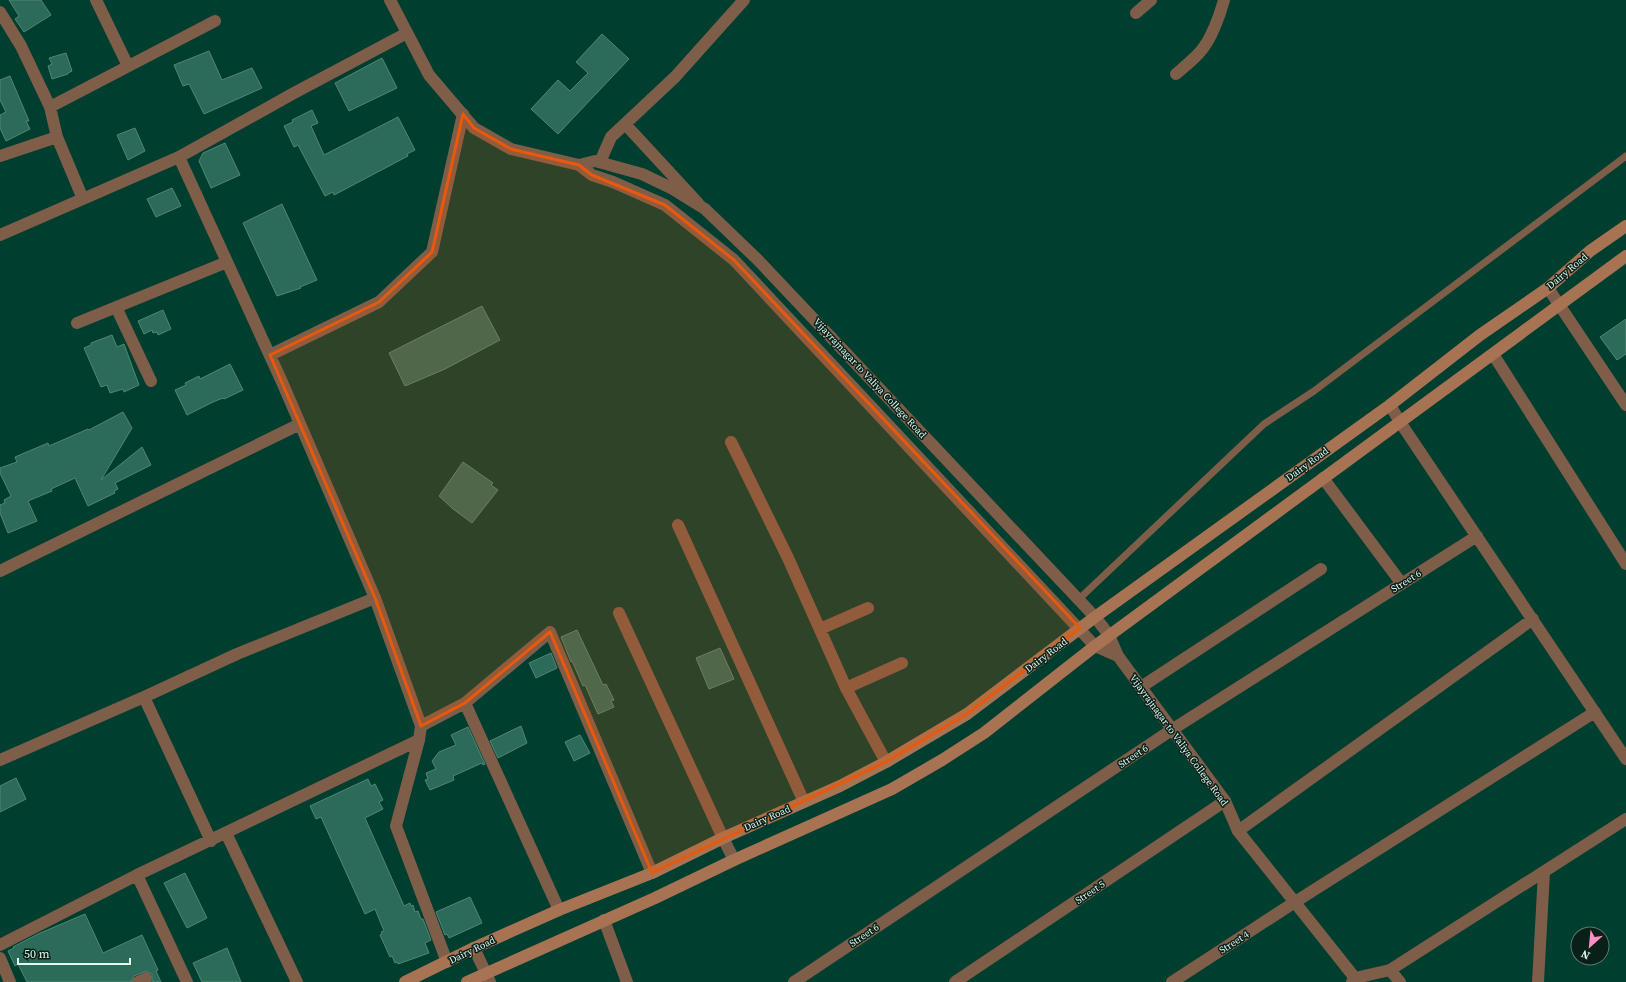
<svg xmlns="http://www.w3.org/2000/svg" width="1626" height="982" viewBox="0 0 1626 982" font-family="'Source Serif 4',serif">
  <style>
    .building { fill: #2c6b59; stroke: #518675 }
    .lines { fill: none; stroke-linecap: round; stroke-linejoin: round }
    .service { stroke: #7e5d49; stroke-width: 7 }
    .minor { stroke: #7e5d49; stroke-width: 12 }
    .tertiary { stroke: #7e5d49; stroke-width: 12 }
    .secondary { stroke: #a77353; stroke-width: 12 }
    .marked { fill: #e8590c; fill-opacity: 0.2; stroke: #e8590c; stroke-width: 3; stroke-linejoin: round }
    .labels { text-anchor: middle; dominant-baseline: central; stroke-width: 3; stroke-linejoin: round; paint-order: stroke }
    .street-label { font-size: 10px; fill: #e0fbf2; stroke: #092019 }
  </style>
  <rect width="100%" height="100%" fill="#003e30"/>
  <!-- building -->
  <path class="building" d="M 9,0 L 41,0 L 51,15 L 24,32 L 15,19 L 19,16 Z
    M 602,34 L 629,59 L 558,134 L 531,109 L 558,80 L 570,91 L 588,73 L 576,62 Z
    M 209,51 L 222,80 L 252,68 L 262,88 L 204,114 L 189,84 L 183,86 L 174,65 Z
    M 66,53 L 72,71 L 68,73 L 68,74 L 52,79 L 48,66 L 52,64 L 49,58 Z
    M 382,58 L 397,88 L 349,111 L 335,83 Z
    M 10,76 L 29,121 L 26,121 L 30,129 L 6,141 L 0,128 L 0,115 L 6,112 L 0,100 L 0,80 Z
    M 312,110 L 318,123 L 311,126 L 324,155 L 398,117 L 415,150 L 407,154 L 408,156 L 334,195 L 333,192 L 325,196 L 298,145 L 294,147 L 284,126 L 293,122 L 292,120 Z
    M 135,128 L 145,151 L 128,160 L 117,135 Z
    M 225,143 L 240,175 L 211,188 L 199,161 L 203,153 Z
    M 172,188 L 181,206 L 156,217 L 147,199 Z
    M 282,204 L 317,280 L 300,287 L 301,288 L 277,296 L 243,223 Z
    M 482,306 L 500,340 L 445,369 L 405,386 L 389,353 Z
    M 163,310 L 171,329 L 158,335 L 157,332 L 153,333 L 152,330 L 144,334 L 138,321 Z
    M 1626,319 L 1626,354 L 1617,360 L 1600,337 Z
    M 112,335 L 117,347 L 124,344 L 139,385 L 124,392 L 123,389 L 110,393 L 107,385 L 101,387 L 84,348 L 91,345 L 91,343 Z
    M 230,364 L 243,390 L 224,399 L 223,398 L 213,402 L 187,415 L 175,390 L 186,385 L 185,383 L 199,376 L 200,379 Z
    M 123,412 L 132,428 L 101,480 L 142,447 L 151,465 L 115,483 L 118,489 L 114,491 L 115,493 L 88,506 L 75,478 L 51,489 L 52,491 L 28,501 L 37,521 L 8,533 L 0,513 L 0,505 L 5,503 L 4,500 L 11,496 L 0,473 L 0,468 L 17,462 L 15,457 L 48,443 L 49,446 L 88,429 L 89,430 Z
    M 463,462 L 493,483 L 491,485 L 498,490 L 472,523 L 453,509 L 439,496 Z
    M 577,630 L 603,685 L 606,684 L 614,700 L 611,701 L 614,707 L 598,714 L 585,685 L 583,686 L 572,661 L 571,662 L 561,637 Z
    M 720,648 L 734,679 L 709,689 L 696,658 Z
    M 551,653 L 557,668 L 536,678 L 529,663 Z
    M 521,726 L 527,743 L 498,758 L 490,741 Z
    M 468,727 L 485,764 L 483,765 L 482,763 L 453,776 L 454,780 L 430,790 L 425,780 L 428,779 L 426,773 L 436,769 L 432,761 L 439,752 L 456,745 L 451,735 Z
    M 580,735 L 590,753 L 574,761 L 565,742 Z
    M 16,778 L 26,799 L 0,812 L 0,786 Z
    M 368,779 L 371,786 L 375,784 L 383,800 L 379,802 L 383,809 L 365,818 L 404,906 L 410,903 L 411,906 L 413,905 L 415,912 L 418,911 L 421,919 L 423,919 L 431,940 L 425,943 L 429,953 L 398,964 L 397,962 L 395,963 L 392,956 L 390,957 L 380,935 L 382,934 L 381,932 L 384,931 L 375,909 L 365,914 L 321,817 L 316,819 L 310,806 Z
    M 185,873 L 207,918 L 187,928 L 164,883 Z
    M 470,897 L 482,923 L 449,938 L 447,934 L 445,935 L 436,912 Z
    M 85,914 L 103,953 L 142,935 L 158,970 L 156,971 L 161,982 L 152,982 L 152,974 L 146,971 L 134,976 L 131,982 L 27,982 L 18,964 L 15,966 L 8,951 L 14,948 L 13,947 L 38,934 Z
    M 227,948 L 241,982 L 202,982 L 193,963 Z"/>
  <g class="lines">
    <!-- service -->
    <path class="service" d="M 1079,599 L 1264,424 L 1314,391 L 1626,156"/>
    <!-- minor -->
    <path class="minor" d="M 96,0 L 128,66
      M 0,12 L 21,46 L 50,107 L 57,137
      M 1136,13 L 1151,0
      M 1176,74 C 1184,67 1193,60 1200,52 C 1211,40 1220,15 1224,0
      M 50,107 L 215,21
      M 625,124 L 698,203
      M 0,156 L 57,137 L 83,199
      M 179,157 L 282,382 L 375,598 L 421,726 L 419,740 L 396,826 L 447,962
      M 600,162 L 611,137 L 675,77 L 744,0
      M 0,235 L 179,157 L 294,93 L 407,33
      M 1548,288 L 1626,405
      M 116,307 L 151,381
      M 77,323 L 227,262
      M 1493,354 L 1626,564
      M 270,355 L 379,302 L 432,252 L 463,114
      M 1390,405 L 1400,422 L 1626,759
      M 731,442 L 788,558 L 846,688 L 886,762
      M 1323,478 L 1402,584
      M 678,525 L 804,802
      M 0,571 L 300,424
      M 619,613 L 723,838 L 734,860
      M 820,629 L 868,608
      M 1141,687 L 1321,569
      M 846,688 L 902,663
      M 144,697 L 211,841
      M 465,703 L 559,910
      M 421,726 L 465,703 L 550,632 L 652,873
      M 0,760 L 144,697 L 237,654 L 375,598
      M 1238,831 L 1533,619
      M 226,833 L 297,982
      M 137,875 L 187,982
      M 604,920 L 627,982
      M 0,945 L 137,875 L 419,740
      M 474,948 L 490,982
      M 0,958 L 10,982
      M 1390,970 L 1626,819
      M 138,982 L 146,978
      M 794,982 L 1173,729 L 1477,536
      M 955,982 L 1225,801
      M 1172,982 L 1295,902 L 1595,712
      M 1538,982 L 1544,872"/>
    <!-- tertiary -->
    <path class="tertiary" d="M 390,0 L 429,75 L 474,128 L 511,149 L 579,165 L 592,175 L 613,182 L 665,205 L 734,260 L 1095,646 L 1118,656
      M 579,165 L 595,161 L 642,174 L 671,188 L 705,209 L 758,260 L 1095,617 L 1109,635 L 1118,656 L 1225,801 L 1238,831 L 1355,978
      M 1352,982 L 1355,978 L 1390,970 L 1400,982"/>
    <!-- secondary -->
    <path class="secondary" d="M 405,982 L 474,948 L 559,910 L 652,873 L 723,838 L 840,786 L 886,762 L 967,714 L 1095,617 L 1390,405 L 1480,335 L 1548,288 L 1590,251 L 1626,226
      M 467,982 L 655,898 L 734,860 L 892,789 L 942,760 L 984,733 L 1095,646 L 1626,256"/>
  </g>
  <!-- marked area -->
  <path class="marked" d="M 463,114 L 474,128 L 511,149 L 579,165 L 592,175 L 665,205 L 734,260 L 1080,628 L 967,714 L 886,762 L 652,873 L 550,632 L 465,703 L 421,726 L 375,598 L 270,355 L 379,302 L 432,252 Z"/>
  <g class="labels">
    <!-- street labels -->
    <g class="street-label">
      <text transform="translate(1567 271) rotate(-40)">Dairy Road</text>
      <text transform="translate(870 378) rotate(47)">Vijayrajnagar to Valiya College Road</text>
      <text transform="translate(1307 464) rotate(-36)">Dairy Road</text>
      <text transform="translate(1406 581) rotate(-32)">Street 6</text>
      <text transform="translate(1046 655) rotate(-37)">Dairy Road</text>
      <text transform="translate(1179 740) rotate(54)">Vijayrajnagar to Valiya College Road</text>
      <text transform="translate(1133 756) rotate(-34)">Street 6</text>
      <text transform="translate(767 818) rotate(-24)">Dairy Road</text>
      <text transform="translate(1090 892) rotate(-34)">Street 5</text>
      <text transform="translate(864 935) rotate(-34)">Street 6</text>
      <text transform="translate(1234 942) rotate(-33)">Street 4</text>
      <text transform="translate(472 950) rotate(-26)">Dairy Road</text>
    </g>
  </g>
  <!-- north arrow -->
  <g transform="translate(1590 946) rotate(207)"><circle r="19" fill="#092019" stroke="#5f7870"/>
  <path d="M0-3L7 15L0 10L-7 15Z" fill="#fc8fc1"/>
  <text y="-6" font-size="11" font-weight="bold" text-anchor="middle" fill="#e0fbf2">N</text>
  </g>
  <!-- scale -->
  <path d="M18 958v6h112v-6" fill="none" stroke="#e0fbf2" stroke-width="2"/>
  <text x="24" y="958" font-size="12" fill="#e0fbf2" stroke="#092019" stroke-width="3" paint-order="stroke">50 m</text>
</svg>
